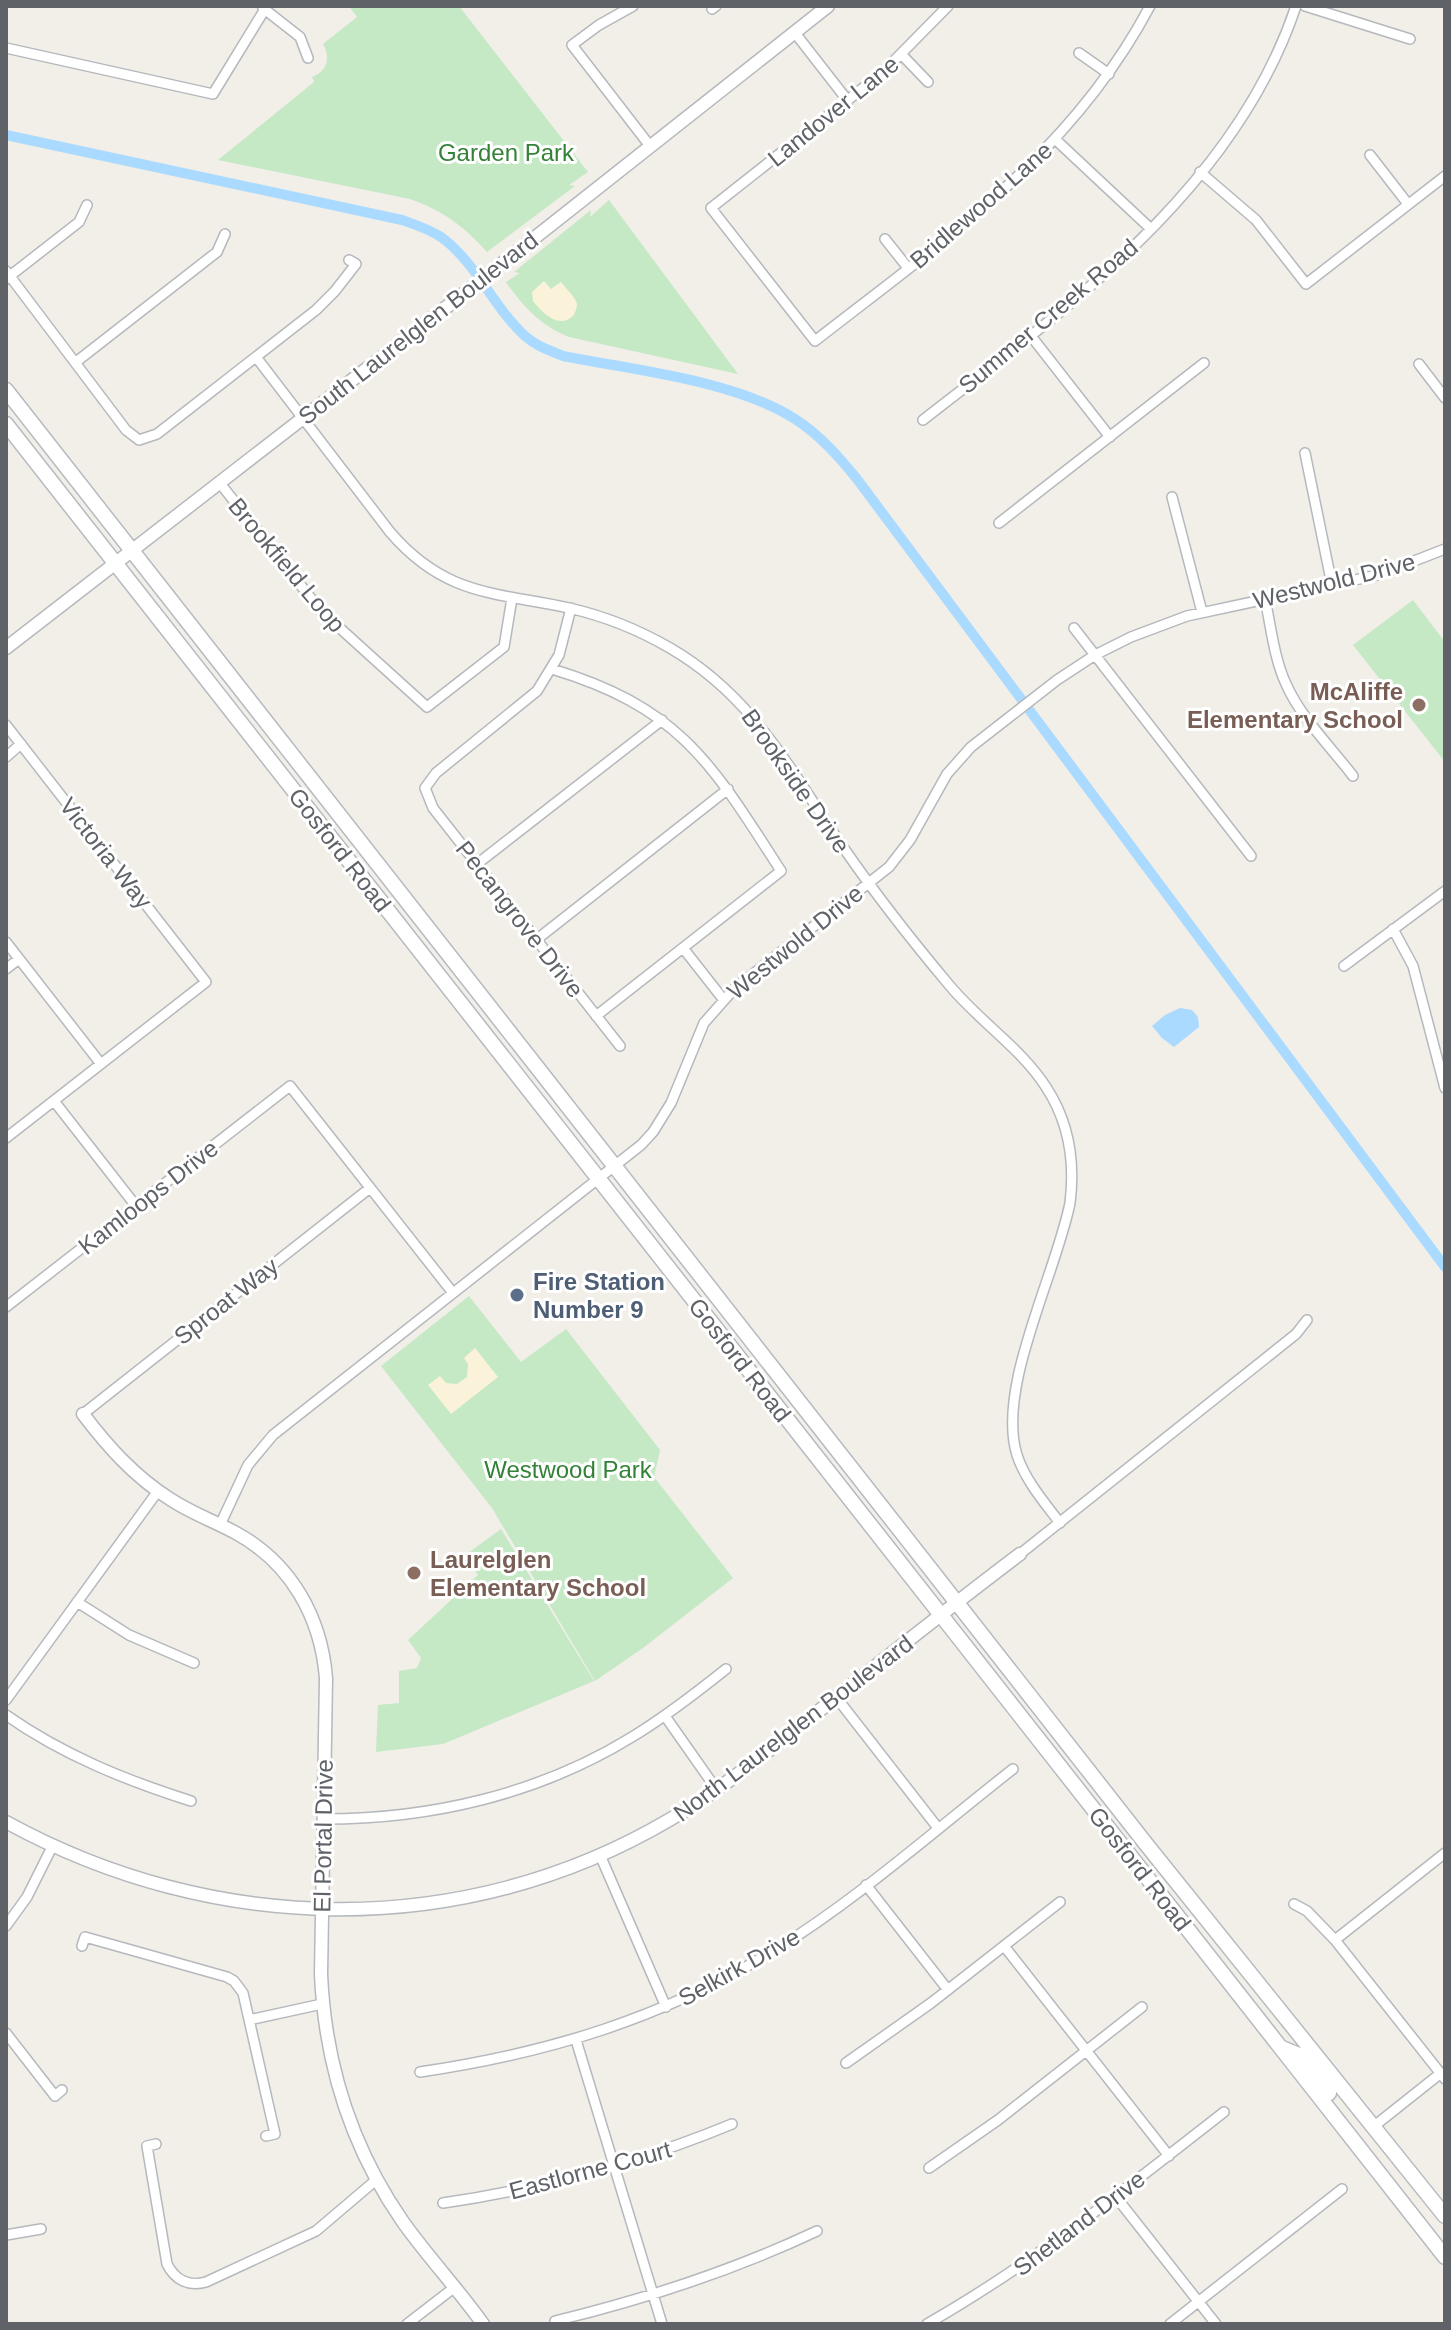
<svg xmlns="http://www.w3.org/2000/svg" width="1451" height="2330" viewBox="0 0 1451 2330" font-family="Helvetica,sans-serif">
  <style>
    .green { fill: #c5e8c5 }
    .sand { fill: #fbf3d9 }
    .water { fill: #aadaff }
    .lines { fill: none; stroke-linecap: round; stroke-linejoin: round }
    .canal { stroke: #aadaff; stroke-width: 10 }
    .minor-casing { stroke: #b5b8bc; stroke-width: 12 }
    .tertiary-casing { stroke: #b5b8bc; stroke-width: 15 }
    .secondary-casing { stroke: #b6babf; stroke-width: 17 }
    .minor { stroke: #fff; stroke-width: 9 }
    .tertiary { stroke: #fff; stroke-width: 12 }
    .secondary { stroke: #fff; stroke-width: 14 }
    .education-dot { fill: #8d6e63; stroke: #fff; stroke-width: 3 }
    .service-dot { fill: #5c6f8a; stroke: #fff; stroke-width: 3 }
    .labels { text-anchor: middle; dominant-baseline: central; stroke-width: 6; stroke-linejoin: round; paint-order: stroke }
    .street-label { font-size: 24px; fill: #5f6368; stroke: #fff }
    .park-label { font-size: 24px; fill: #348238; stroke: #fff }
    .education-label { font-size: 24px; font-weight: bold; fill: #785e54; stroke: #fff; text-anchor: end }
    .service-label { font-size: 24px; font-weight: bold; fill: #4e5e75; stroke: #fff; text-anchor: start }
  </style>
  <rect width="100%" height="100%" fill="#f1efe8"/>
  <!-- green -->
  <path class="green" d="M 349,6 L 459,6 L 588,172 L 569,185 L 575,186 L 487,252 C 465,227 442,210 410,199 L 218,160 L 314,82 L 312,77 C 327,71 331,58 323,44 L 357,17 Z
    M 609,200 L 738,374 L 569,337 C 541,326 525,308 507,284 L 506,282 L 520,273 L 514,272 L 591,210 L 590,217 Z
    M 1413,600 L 1445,642 L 1445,762 L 1353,645 Z
    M 469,1296 L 521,1362 L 566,1329 L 660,1450 L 654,1477 L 733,1578 L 643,1648 L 595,1681 L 492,1508 L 381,1366 Z
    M 501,1529 L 594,1681 L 443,1744 L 376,1752 L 378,1705 L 399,1703 L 399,1671 L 417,1668 L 421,1658 L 408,1640 L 478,1575 L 464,1556 Z"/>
  <!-- sand -->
  <path class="sand" d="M 544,281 L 551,289 L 561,282 C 565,288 575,296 577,304 C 577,307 575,314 573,316 C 558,330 541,311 533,301 L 532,292 Z
    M 475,1348 L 498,1377 L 451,1414 L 428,1385 L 440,1376 L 446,1383 L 457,1384 L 467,1377 L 468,1364 L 464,1358 Z"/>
  <!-- water -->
  <path class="water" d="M 1180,1008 L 1192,1010 L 1198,1017 L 1199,1027 L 1174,1047 L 1162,1038 L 1152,1026 L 1165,1015 Z"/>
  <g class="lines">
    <!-- canal -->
    <path class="canal" d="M 6,135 L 402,220 C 416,225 429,229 441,237 C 476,262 493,307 525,336 C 536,346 549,350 563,356 C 634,370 734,380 795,419 C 820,435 839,457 857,479 L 1445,1267"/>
    <defs>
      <path id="minor" d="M 633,6 L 599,25 L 572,45 L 650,146
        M 948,6 L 882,73 L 711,208 L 815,341 C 944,240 1071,155 1150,6
        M 1305,6 L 1410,39
        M 263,8 L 300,37 L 308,58
        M 712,9 L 716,6
        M 795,33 L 848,101
        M 6,48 L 213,94 L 265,9
        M 1079,53 L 1109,74
        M 902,55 L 928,82
        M 1056,140 L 1151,229
        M 1370,155 L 1408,204
        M 1200,172 L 1256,220 L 1306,284 L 1445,176
        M 885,239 L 908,268
        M 6,271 L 126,430 L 139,440 L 157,434 L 316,310 L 335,291 L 356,264 L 349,260
        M 6,279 L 79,222 L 87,205
        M 1031,336 L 1110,437
        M 256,357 L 390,532 C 445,596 494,592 569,608 C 604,616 639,630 670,648 C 753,696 791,771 843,847 C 876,895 913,942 950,986 C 980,1022 1021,1048 1046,1087 C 1069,1122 1075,1163 1070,1203 C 1056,1274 996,1388 1017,1455 C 1025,1480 1044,1502 1060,1523
        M 76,362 L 217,252 L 225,234
        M 1419,364 L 1445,398
        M 923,420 C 1068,307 1235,189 1296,6
        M 1305,453 L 1332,585
        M 219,482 L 321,611 L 427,707 L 504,647 L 512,598
        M 1172,497 L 1202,612
        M 999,523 L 1204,363
        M 1265,599 C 1271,627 1274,658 1286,684 C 1301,718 1331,747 1353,776
        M 571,608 L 559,655 L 537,691 L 436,773 L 425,788 L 433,808 L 620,1046
        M 1074,628 L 1251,856
        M 552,669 C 681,708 712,764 781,871 L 596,1016
        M 6,725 L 206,982 L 6,1138
        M 6,757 L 21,744
        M 477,864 L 662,720
        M 1393,929 L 1413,966 L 1445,1088
        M 536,940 L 728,789
        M 6,942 L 101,1064
        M 683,948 L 723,999
        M 1344,966 L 1445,891
        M 6,969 L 19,959
        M 54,1101 L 136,1206
        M 6,1307 L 290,1086 L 453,1293
        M 83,1414 L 370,1188
        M 220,1525 L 248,1465 L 273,1435 L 641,1145 L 653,1132 L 671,1103 L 704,1023 L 734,989 L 889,867 L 910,840 L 947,774 L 971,747 L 1057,680 L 1095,655 L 1131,637 L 1187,616 L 1378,575 L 1445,549
        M 1020,1554 L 1296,1334 L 1307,1320
        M 77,1602 L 129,1635 L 194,1663
        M 836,1697 L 938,1828
        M 6,1700 L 158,1491
        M 6,1715 C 63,1755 125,1780 191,1801
        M 665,1716 L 717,1790
        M 324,1819 C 432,1819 539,1794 632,1737 C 665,1717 696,1693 726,1669
        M 600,1855 L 666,2007
        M 866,1885 L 948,1990
        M 1294,1904 L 1307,1911 L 1335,1940 L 1445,2079
        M 6,1926 L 27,1897 L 52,1847
        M 1335,1940 L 1445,1853
        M 82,1946 L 85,1937 L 227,1977 L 234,1981 L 243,1993 L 275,2134 L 266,2136
        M 1004,1946 L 1169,2156
        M 249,2020 L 322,2004
        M 6,2033 L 55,2096 L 62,2090
        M 576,2040 L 662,2324
        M 846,2063 L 931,2003 L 1060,1902
        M 420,2072 C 549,2053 663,2018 775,1950 C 859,1898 935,1830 1013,1769
        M 1373,2127 L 1441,2073
        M 156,2144 L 147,2146 L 167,2264 C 175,2280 189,2287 206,2282 L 316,2231 L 376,2180
        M 929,2168 L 998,2120 L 1142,2007
        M 1116,2197 L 1216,2324
        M 443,2203 C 544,2188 638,2163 732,2124
        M 6,2235 L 41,2229
        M 555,2321 C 646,2299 732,2271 817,2231
        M 407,2324 L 455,2287
        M 927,2324 C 1034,2263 1128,2187 1224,2112
        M 1170,2324 L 1342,2189"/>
      <path id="tertiary" d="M 6,648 L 471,288 L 828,6
        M 83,1414 C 108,1447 135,1477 170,1499 C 191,1513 214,1521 236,1533 C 291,1563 321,1617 326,1678 L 321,1974 C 325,2065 351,2147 403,2222 C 428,2257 458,2289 483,2324
        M 6,1822 C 214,1936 463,1941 669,1820 C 721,1790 768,1751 815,1714 C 883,1660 951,1606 1020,1554"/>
      <path id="secondary" d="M 6,390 L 1146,1844 L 1445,2216
        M 6,424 L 1445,2257
        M 1282,2048 L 1299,2055 L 1329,2093"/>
    </defs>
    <!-- minor casing -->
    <use href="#minor" class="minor-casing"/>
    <!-- tertiary casing -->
    <use href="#tertiary" class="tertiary-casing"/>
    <!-- secondary casing -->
    <use href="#secondary" class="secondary-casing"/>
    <!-- minor -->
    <use href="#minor" class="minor"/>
    <!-- tertiary -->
    <use href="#tertiary" class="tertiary"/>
    <!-- secondary -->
    <use href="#secondary" class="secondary"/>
  </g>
  <!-- markers -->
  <g class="education-dot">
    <circle cx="1419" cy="705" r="8"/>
    <circle cx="414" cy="1573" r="8"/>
  </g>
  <circle class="service-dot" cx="517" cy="1295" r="8"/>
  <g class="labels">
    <!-- street labels -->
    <g class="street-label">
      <text transform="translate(833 111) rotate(-39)">Landover Lane</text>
      <text transform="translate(981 205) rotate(-41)">Bridlewood Lane</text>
      <text transform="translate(1048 316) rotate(-40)">Summer Creek Road</text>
      <text transform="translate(418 328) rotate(-38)">South Laurelglen Boulevard</text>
      <text transform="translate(287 565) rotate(50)">Brookfield Loop</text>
      <text transform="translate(1334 581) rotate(-14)">Westwold Drive</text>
      <text transform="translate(796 781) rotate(55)">Brookside Drive</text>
      <text transform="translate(340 850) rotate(52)">Gosford Road</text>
      <text transform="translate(106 853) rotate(52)">Victoria Way</text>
      <text transform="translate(520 919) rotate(52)">Pecangrove Drive</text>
      <text transform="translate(795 942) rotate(-39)">Westwold Drive</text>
      <text transform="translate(148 1197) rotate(-38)">Kamloops Drive</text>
      <text transform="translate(226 1301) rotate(-38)">Sproat Way</text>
      <text transform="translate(740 1360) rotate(52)">Gosford Road</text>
      <text transform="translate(793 1728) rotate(-37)">North Laurelglen Boulevard</text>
      <text transform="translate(323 1836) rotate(-89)">El Portal Drive</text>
      <text transform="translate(1140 1869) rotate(52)">Gosford Road</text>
      <text transform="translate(739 1967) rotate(-29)">Selkirk Drive</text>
      <text transform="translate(590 2170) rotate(-15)">Eastlorne Court</text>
      <text transform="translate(1079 2223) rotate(-37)">Shetland Drive</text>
    </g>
    <!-- park labels -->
    <g class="park-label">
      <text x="506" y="152">Garden Park</text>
      <text x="568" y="1469">Westwood Park</text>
    </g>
    <!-- education labels -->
    <g class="education-label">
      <text x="1403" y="691">McAliffe<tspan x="1403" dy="28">Elementary School</tspan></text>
      <text x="430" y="1559" text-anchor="start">Laurelglen<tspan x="430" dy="28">Elementary School</tspan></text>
    </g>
    <!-- service labels -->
    <g class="service-label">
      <text x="533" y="1281">Fire Station<tspan x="533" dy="28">Number 9</tspan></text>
    </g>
  </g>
  <!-- border -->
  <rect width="1451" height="2330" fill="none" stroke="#5f6368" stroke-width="16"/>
</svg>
